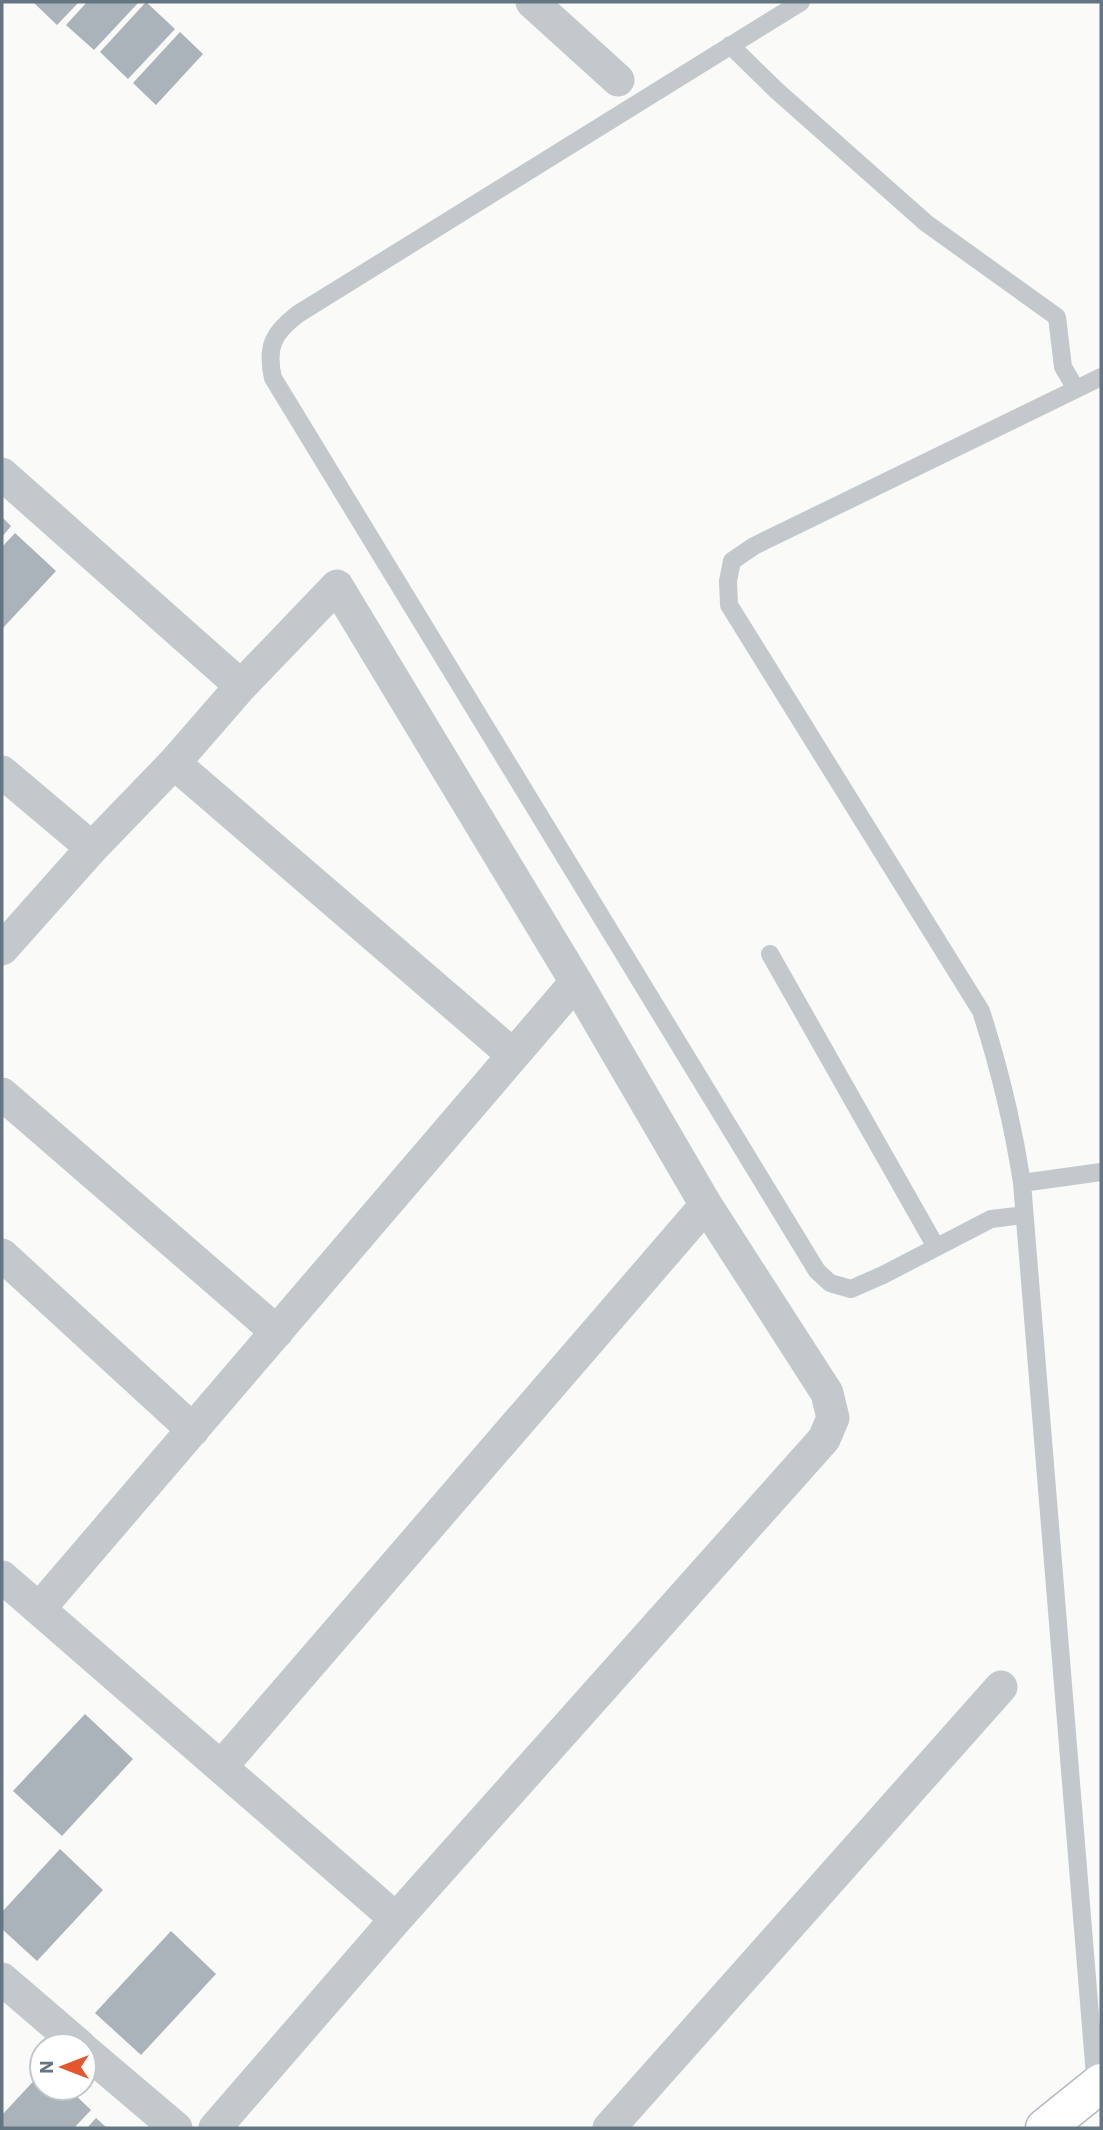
<svg xmlns="http://www.w3.org/2000/svg" width="1103" height="2130" viewBox="0 0 1103 2130" font-family="'IBM Plex Sans',sans-serif">
  <style>
    .building { fill: #aab3b9 }
    .lines { fill: none; stroke-linecap: round; stroke-linejoin: round }
    .secondary-casing { stroke: #b3babf; stroke-width: 41 }
    .lane { stroke: #c3c8cc; stroke-width: 18 }
    .street { stroke: #c3c8cc; stroke-width: 33 }
    .secondary { stroke: #fff; stroke-width: 38 }
  </style>
  <rect width="100%" height="100%" fill="#fafaf8"/>
  <!-- building -->
  <path class="building" d="M 33,2 L 79,2 L 57,25 Z
    M 87,2 L 139,2 L 94,50 L 66,25 Z
    M 146,2 L 175,29 L 128,79 L 100,52 Z
    M 180,32 L 203,54 L 156,105 L 133,83 Z
    M 2,517 L 11,526 L 2,537 Z
    M 15,533 L 56,571 L 2,629 L 2,547 Z
    M 85,1714 L 133,1759 L 62,1836 L 13,1791 Z
    M 60,1849 L 103,1890 L 37,1961 L 2,1929 L 2,1912 Z
    M 171,1931 L 216,1974 L 141,2055 L 95,2013 Z
    M 42,2072 L 42,2088 L 68,2088 L 91,2110 L 74,2128 L 2,2128 L 2,2115 Z
    M 96,2118 L 107,2128 L 87,2128 Z"/>
  <g class="lines">
    <defs>
      <path id="secondary" d="M 1045,2128 L 1101,2083"/>
    </defs>
    <!-- secondary casing -->
    <use href="#secondary" class="secondary-casing"/>
    <!-- lane -->
    <path class="lane" d="M 801,2 L 298,314 C 273,333 266,347 273,378 L 817,1271 L 830,1283 L 851,1289 L 883,1275 L 991,1219 L 1024,1215
      M 730,45 L 776,90 L 926,223 L 1057,317 L 1063,367 L 1076,389
      M 770,954 L 936,1247
      M 1022,1183 L 1101,1172
      M 1096,2088 L 1022,1183 C 1013,1124 999,1067 981,1011 L 729,605 L 728,581 L 732,561 L 754,546 L 1101,377"/>
    <!-- street -->
    <path class="street" d="M 532,2 L 618,80
      M 2,474 L 241,686
      M 174,763 L 513,1055
      M 2,772 L 92,848
      M 2,949 L 92,848 L 174,763 L 241,686 L 337,586 L 576,982 L 706,1205 L 827,1393 L 833,1418 L 824,1439 L 396,1919 L 215,2128
      M 2,1094 L 277,1332
      M 2,1255 L 193,1430
      M 2,1577 L 396,1919
      M 39,1609 L 576,982
      M 221,1767 L 706,1205
      M 2,1979 L 80,2046
      M 84,2050 L 176,2128
      M 609,2128 L 1001,1687"/>
    <!-- secondary -->
    <use href="#secondary" class="secondary"/>
  </g>
  <!-- border -->
  <rect width="1103" height="2130" fill="none" stroke="#657683" stroke-width="7"/>
  <!-- north arrow -->
  <g transform="translate(63 2067) rotate(270)"><circle r="33" fill="#ffffff" stroke="#c1c8cd" stroke-width="2"/>
  <path d="M0-5L12 26L0 18L-12 26Z" fill="#e4572e"/>
  <text y="-10" font-size="19" font-weight="bold" text-anchor="middle" fill="#657683">N</text>
  </g>
</svg>
